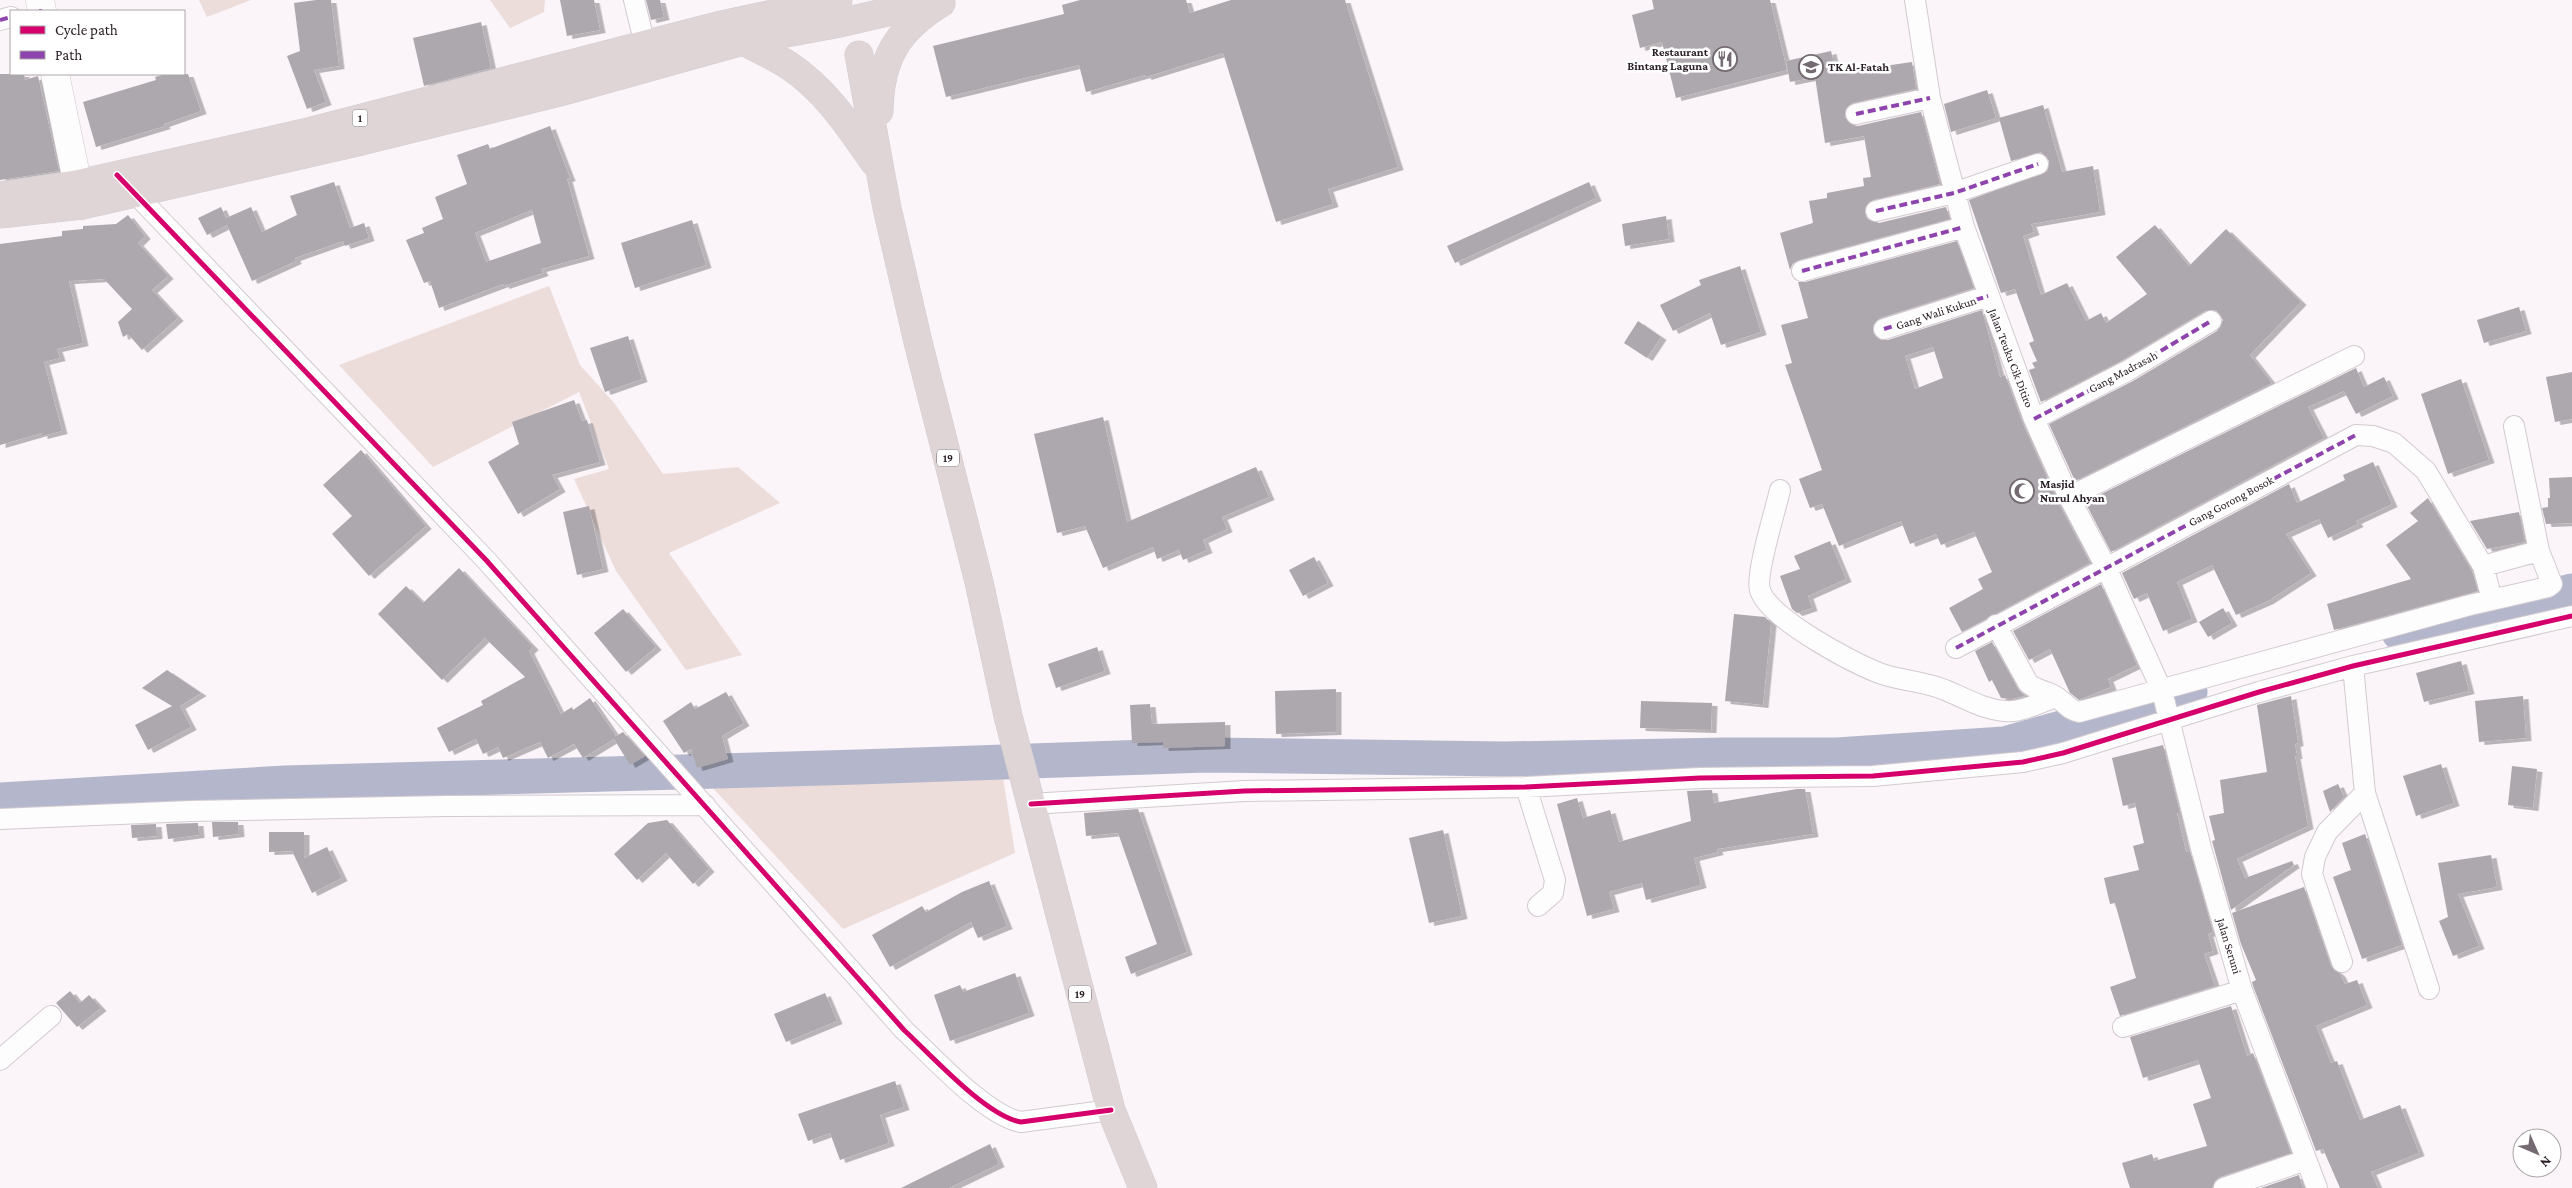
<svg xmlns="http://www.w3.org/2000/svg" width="2572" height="1188" viewBox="0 0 2572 1188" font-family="'Crimson Pro',serif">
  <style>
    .green { fill: #ecdddb }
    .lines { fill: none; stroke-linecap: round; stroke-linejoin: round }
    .river { stroke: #b4b7cc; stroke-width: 35 }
    .building { fill: #ada8ae; fill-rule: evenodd; filter: url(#shadow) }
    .street-casing { stroke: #d3cad0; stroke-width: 22 }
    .secondary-casing { stroke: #d3cad0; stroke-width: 29 }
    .highway-casing { stroke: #d3ced2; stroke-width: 29 }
    .street { stroke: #fefdfe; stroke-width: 20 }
    .secondary { stroke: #fefdfe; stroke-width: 28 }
    .highway { stroke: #dfd5d7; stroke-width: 28 }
    .quiet { stroke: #8e44ad; stroke-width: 4; stroke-dasharray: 8 4; stroke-linecap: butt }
    .cycleway-casing { stroke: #fff; stroke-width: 8 }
    .cycleway { stroke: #d6006c; stroke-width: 5 }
    .labels { text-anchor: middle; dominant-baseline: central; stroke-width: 5; stroke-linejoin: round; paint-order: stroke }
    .shield { fill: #fff; stroke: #6b6368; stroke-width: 1 }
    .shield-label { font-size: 11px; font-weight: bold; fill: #2c2028 }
    .poi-label { font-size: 12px; font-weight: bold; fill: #2c2028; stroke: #fff; text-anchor: start }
    .street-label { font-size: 12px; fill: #2c2028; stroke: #fff }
  </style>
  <defs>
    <filter id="shadow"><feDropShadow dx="5.5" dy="3" stdDeviation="0" flood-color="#0004"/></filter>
  </defs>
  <rect width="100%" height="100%" fill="#fbf4f9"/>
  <!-- green -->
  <path class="green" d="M 199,0 L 251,0 L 207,17 Z
    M 490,0 L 545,0 L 544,12 L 510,28 Z
    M 549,286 L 580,365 L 615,404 L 663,474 L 738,467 L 780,503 L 669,553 L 742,655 L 686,670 L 616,571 L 574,479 L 609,469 L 579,392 L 433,467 L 339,365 Z
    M 1003,778 L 1015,853 L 843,929 L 712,787 Z"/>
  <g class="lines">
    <!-- river -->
    <path class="river" d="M 2399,633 L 2572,591
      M 0,800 L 285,783 L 859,767 L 1207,755 L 1505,759 L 1726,755 L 1837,755 L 2004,744 L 2190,692"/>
  </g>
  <!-- building -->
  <path class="building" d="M 316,0 L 331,0 L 339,66 L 314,70 L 326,102 L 307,109 L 287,56 L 300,51 L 294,3 Z
    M 560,0 L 594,0 L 600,30 L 567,36 Z
    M 646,0 L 660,0 L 664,17 L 651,20 Z
    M 1080,0 L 1186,0 L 1190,13 L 1231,0 L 1345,0 L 1398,167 L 1328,189 L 1333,204 L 1276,222 L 1223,53 L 1146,77 L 1145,75 L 1086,92 L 1079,65 L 946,97 L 933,46 L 1064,14 L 1062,5 Z
    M 1652,0 L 1770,0 L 1787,70 L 1676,98 L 1662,42 L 1640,48 L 1632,15 L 1654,9 Z
    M 481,22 L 491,68 L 424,86 L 413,38 Z
    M 1831,51 L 1836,73 L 1912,62 L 1916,89 L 1853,103 L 1845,110 L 1845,117 L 1852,125 L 1858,126 L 1921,112 L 1940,184 L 1873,200 L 1865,208 L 1867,219 L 1879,223 L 1946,207 L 1950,219 L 1799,260 L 1793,263 L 1790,270 L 1780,233 L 1813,223 L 1809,201 L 1827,198 L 1827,193 L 1864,186 L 1863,178 L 1871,177 L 1864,136 L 1825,143 L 1815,77 L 1790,82 L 1786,61 Z
    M 0,74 L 24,74 L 25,80 L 38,76 L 59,171 L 0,180 Z
    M 166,74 L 188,74 L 201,111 L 164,124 L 165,126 L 96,147 L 83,102 L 156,80 L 155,77 Z
    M 1987,90 L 1996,118 L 1951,132 L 1944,104 Z
    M 2043,105 L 2062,172 L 2093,166 L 2100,212 L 2031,224 L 2034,232 L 2023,236 L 2041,295 L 2067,283 L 2086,321 L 2101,313 L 2106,323 L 2147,294 L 2116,257 L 2155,225 L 2189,266 L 2226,229 L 2301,302 L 2250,355 L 2272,383 L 2075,481 L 2049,424 L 2133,381 L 2217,331 L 2223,320 L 2216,310 L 2205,311 L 2121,361 L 2041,402 L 2029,370 L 2035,368 L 2032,363 L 2037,361 L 2029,343 L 2034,341 L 2015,289 L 2001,293 L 1969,200 L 2047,171 L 2049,161 L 2041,152 L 2011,161 L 1999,118 Z
    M 550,126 L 570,178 L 567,179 L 589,256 L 541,269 L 543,273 L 504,286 L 503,284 L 439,308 L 430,281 L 424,283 L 406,240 L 424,233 L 422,228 L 443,219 L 435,197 L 467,184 L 457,155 L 488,144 L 490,149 ZM 532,210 L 541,243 L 486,262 L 475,233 Z
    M 334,182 L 350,228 L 364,223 L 369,238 L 345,246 L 343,241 L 295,258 L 296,261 L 252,281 L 227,225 L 207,235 L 198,218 L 221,207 L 226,218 L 251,207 L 262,232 L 297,215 L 290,196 Z
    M 1589,182 L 1596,198 L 1455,263 L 1447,246 Z
    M 128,215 L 145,236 L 138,243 L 168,276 L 152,290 L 178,318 L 142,350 L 128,334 L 123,337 L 118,322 L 132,309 L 104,279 L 69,281 L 83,343 L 57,349 L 60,358 L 44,362 L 62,431 L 42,436 L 42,433 L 0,445 L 0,244 L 62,236 L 62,231 L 83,229 L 83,226 L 116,224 Z
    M 1666,216 L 1669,239 L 1625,246 L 1622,224 Z
    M 692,220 L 706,265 L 635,288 L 621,243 Z
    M 1957,241 L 1974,288 L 1880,318 L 1873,326 L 1873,333 L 1881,340 L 1888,340 L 1982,310 L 2000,377 L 2005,375 L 2023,424 L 2058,502 L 2090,563 L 1962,632 L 1949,608 L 1983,589 L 1978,579 L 1992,572 L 1974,532 L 1941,545 L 1936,534 L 1910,544 L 1901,521 L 1839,546 L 1822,504 L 1810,508 L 1799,479 L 1822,470 L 1785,365 L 1792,363 L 1781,325 L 1808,318 L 1798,282 L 1805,282 ZM 1933,347 L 1943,378 L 1915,389 L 1905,356 Z
    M 1740,266 L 1761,332 L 1721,345 L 1710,313 L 1673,331 L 1660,305 L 1701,285 L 1699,280 Z
    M 2519,307 L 2526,331 L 2484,343 L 2477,320 Z
    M 1638,321 L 1661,337 L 1647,358 L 1624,343 Z
    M 628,336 L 642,379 L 605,392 L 590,348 Z
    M 2356,368 L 2364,387 L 2384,377 L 2393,396 L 2356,414 L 2344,391 L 2308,407 L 2324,438 L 2111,552 L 2085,502 Z
    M 2572,372 L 2572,419 L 2555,422 L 2546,377 Z
    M 2461,379 L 2489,460 L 2448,474 L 2421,394 Z
    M 574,400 L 582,421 L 587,420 L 600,462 L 552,475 L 560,489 L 518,514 L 488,462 L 519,444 L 512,422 Z
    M 1103,417 L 1127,522 L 1256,467 L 1269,497 L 1222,517 L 1227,529 L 1203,540 L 1207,550 L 1183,560 L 1179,550 L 1157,559 L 1153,547 L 1103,568 L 1085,526 L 1057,533 L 1034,434 Z
    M 361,450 L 426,526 L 369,576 L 332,534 L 352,516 L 323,485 Z
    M 2373,462 L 2392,504 L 2356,521 L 2358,524 L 2328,538 L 2319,519 L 2286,534 L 2311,573 L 2268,601 L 2236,615 L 2212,565 L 2177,582 L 2192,619 L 2163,631 L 2147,593 L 2134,599 L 2122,573 L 2289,484 L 2297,503 L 2345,480 L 2343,475 Z
    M 2572,477 L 2572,523 L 2546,524 L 2542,508 L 2548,507 L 2548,498 L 2550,498 L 2549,478 Z
    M 2428,498 L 2472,571 L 2478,591 L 2334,630 L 2327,604 L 2411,579 L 2386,545 L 2418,521 L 2410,513 Z
    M 589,506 L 603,569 L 577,575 L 563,512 Z
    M 2519,512 L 2525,542 L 2487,549 L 2470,521 Z
    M 1830,541 L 1846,579 L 1808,596 L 1812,608 L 1797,613 L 1792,609 L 1780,576 L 1800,569 L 1794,556 Z
    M 1314,557 L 1328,583 L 1303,596 L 1289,570 Z
    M 459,568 L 533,647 L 529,651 L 561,714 L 572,707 L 573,710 L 590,698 L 616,736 L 623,732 L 645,756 L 630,765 L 614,739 L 583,758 L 574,744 L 548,758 L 540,742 L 503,758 L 498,747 L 483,754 L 476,739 L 449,752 L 437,728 L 483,705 L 481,701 L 525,677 L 485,638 L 442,680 L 378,614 L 406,586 L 423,603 Z
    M 2101,584 L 2137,665 L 2108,679 L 2111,687 L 2079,700 L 2070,693 L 2050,649 L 2029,660 L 2013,631 Z
    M 2223,608 L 2232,623 L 2208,637 L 2199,622 Z
    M 623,609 L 656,647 L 626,672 L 594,633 Z
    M 1734,614 L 1765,617 L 1771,623 L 1763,705 L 1725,701 Z
    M 1992,642 L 2018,689 L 2025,696 L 2011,699 L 2001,698 L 1992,680 L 1989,682 L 1975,651 Z
    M 1097,647 L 1105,671 L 1056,688 L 1048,664 Z
    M 2461,661 L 2469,691 L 2424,702 L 2416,673 Z
    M 167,670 L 201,693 L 180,706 L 191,727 L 148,750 L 135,725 L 172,706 L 142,688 Z
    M 1336,689 L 1336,732 L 1276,734 L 1275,691 Z
    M 726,692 L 744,723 L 722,736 L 728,759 L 697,768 L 691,749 L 684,753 L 663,721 L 691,702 L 695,709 Z
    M 2291,696 L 2298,743 L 2295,744 L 2297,756 L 2295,756 L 2308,826 L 2237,859 L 2245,878 L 2292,861 L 2294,865 L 2231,910 L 2212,841 L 2215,840 L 2209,816 L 2224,813 L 2220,780 L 2267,772 L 2257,705 Z
    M 2523,696 L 2526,738 L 2479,742 L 2475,701 Z
    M 1641,701 L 1712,703 L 1711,730 L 1640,728 Z
    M 1150,704 L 1152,724 L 1225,722 L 1225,746 L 1163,748 L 1163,742 L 1132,743 L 1130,705 Z
    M 2163,745 L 2180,813 L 2177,813 L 2186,852 L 2190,851 L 2213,932 L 2208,934 L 2213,951 L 2204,954 L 2215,986 L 2120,1016 L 2110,987 L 2136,978 L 2115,903 L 2110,904 L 2104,878 L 2139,870 L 2133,846 L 2144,843 L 2135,803 L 2123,806 L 2112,758 Z
    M 2441,764 L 2454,803 L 2416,816 L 2403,776 Z
    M 2512,766 L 2537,769 L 2533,808 L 2508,805 Z
    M 2338,784 L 2344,797 L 2330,812 L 2323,791 Z
    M 1797,789 L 1805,789 L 1813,834 L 1717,849 L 1718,852 L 1694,858 L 1701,885 L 1646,900 L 1642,883 L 1609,892 L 1614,909 L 1587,916 L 1557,804 L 1577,798 L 1583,818 L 1610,810 L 1619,842 L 1691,821 L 1687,791 L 1712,790 L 1714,803 Z
    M 1138,809 L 1187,952 L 1131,974 L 1125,957 L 1157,944 L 1118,833 L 1086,836 L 1084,813 Z
    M 667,820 L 709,869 L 693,884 L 666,853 L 637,880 L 614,854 L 648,823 Z
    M 212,822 L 238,822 L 239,834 L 213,837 Z
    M 198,823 L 199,835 L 168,839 L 166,824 Z
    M 156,824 L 157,836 L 132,838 L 131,825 Z
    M 1443,830 L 1462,916 L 1429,923 L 1409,838 Z
    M 269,832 L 304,832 L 304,858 L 327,847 L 342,878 L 312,893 L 292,851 L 269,852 Z
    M 2365,834 L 2402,945 L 2362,959 L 2333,877 L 2351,870 L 2342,843 Z
    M 2491,855 L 2497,887 L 2458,894 L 2479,946 L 2453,956 L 2439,921 L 2448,917 L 2438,863 Z
    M 989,881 L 1007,926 L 978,938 L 971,922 L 890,967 L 872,935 L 922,906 L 926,912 L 962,892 Z
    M 2304,887 L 2331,966 L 2340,974 L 2345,984 L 2357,980 L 2367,1005 L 2316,1026 L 2331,1063 L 2337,1061 L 2360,1120 L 2400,1105 L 2419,1153 L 2371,1172 L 2378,1188 L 2340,1188 L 2323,1149 L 2316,1151 L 2253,986 L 2252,982 L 2256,980 L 2241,944 L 2232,913 Z
    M 1015,973 L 1029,1013 L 950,1041 L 934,995 L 960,985 L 963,992 Z
    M 70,991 L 80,1003 L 89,995 L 101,1008 L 77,1027 L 56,1003 Z
    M 825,993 L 837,1021 L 786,1042 L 774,1014 Z
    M 2231,1006 L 2247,1056 L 2253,1053 L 2291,1153 L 2220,1177 L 2215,1181 L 2212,1188 L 2130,1188 L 2122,1163 L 2152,1154 L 2154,1161 L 2207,1146 L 2193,1104 L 2211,1098 L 2198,1060 L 2143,1078 L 2130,1037 Z
    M 895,1081 L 904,1107 L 880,1115 L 889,1143 L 840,1160 L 830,1133 L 808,1141 L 798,1114 Z
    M 990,1144 L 999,1164 L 949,1188 L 901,1188 Z
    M 2299,1175 L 2303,1188 L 2261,1188 Z"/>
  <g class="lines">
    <defs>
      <path id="street" d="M 634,0 L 645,45
        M 1915,0 L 1930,98 L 1964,227 L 2034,419 L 2069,497 L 2106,567 L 2162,691 L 2201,848 L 2242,990 L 2317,1188
        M 0,20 L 11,17
        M 1856,114 L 1930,98
        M 128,186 L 486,560 L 904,1030 C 931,1055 986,1116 1021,1122 L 1111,1110
        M 1876,211 L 1954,193 L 2038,164
        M 1802,271 L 1964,227
        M 1884,329 L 1988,296
        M 2034,419 L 2127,371 L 2211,321
        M 1780,490 C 1776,508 1755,575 1760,590 C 1768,618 1851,662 1879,673 C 1900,681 1924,681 1945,690 C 1965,698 1982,709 2005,711 C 2021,713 2041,702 2056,697
        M 2069,497 L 2354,356
        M 2483,566 L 2539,551 L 2514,426
        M 1996,625 L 2028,683 C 2035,690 2044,690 2053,695 C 2062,699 2069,711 2079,712 L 2470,605 L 2548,587 L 2552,584 L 2539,551
        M 1956,648 L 2356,435 L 2373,436 L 2394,443 L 2426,471 L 2483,566 L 2492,599
        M 2353,666 L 2365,793 L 2429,989
        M 1526,787 L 1555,880 L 1553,893 L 1538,906
        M 1031,804 L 1244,791 L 1526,787 L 1700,778 L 1873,776 L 2023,762 L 2063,753 L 2259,692 L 2353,666 L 2572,616
        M 0,819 L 191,811 L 447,806 L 705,805
        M 2342,962 L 2312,874 L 2315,857 L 2327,832 L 2365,793
        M 2123,1027 L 2242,990
        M 0,1060 L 51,1016
        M 2224,1188 L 2306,1160"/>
      <path id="secondary" d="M 40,0 L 42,11
        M 55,74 L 82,205"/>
      <path id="highway" d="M 743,41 C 758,49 774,56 788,65 C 825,89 849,126 874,162
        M 859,55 L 887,208 L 918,342 L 979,582 L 1008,716 L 1111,1110 L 1143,1188
        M 879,111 C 880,59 897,30 941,3
        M 0,196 L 79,184 L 304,133 L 717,26 L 838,0
        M 0,214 L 82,205 L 135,193 L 357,142 L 560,92 L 743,41 L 835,24 L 939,0"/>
    </defs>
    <!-- street casing -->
    <use href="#street" class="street-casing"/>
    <!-- secondary casing -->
    <use href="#secondary" class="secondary-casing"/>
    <!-- highway casing -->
    <use href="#highway" class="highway-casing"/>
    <!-- street -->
    <use href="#street" class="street"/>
    <!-- secondary -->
    <use href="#secondary" class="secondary"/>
    <!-- highway -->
    <use href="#highway" class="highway"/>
    <!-- quiet -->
    <path class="quiet" d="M 39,11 L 42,11
      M 0,20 L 11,17
      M 1856,114 L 1930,98
      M 1876,211 L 1954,193 L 2038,164
      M 1802,271 L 1964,227
      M 1884,329 L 1988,296
      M 2034,419 L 2127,371 L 2211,321
      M 1956,648 L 2356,435"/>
    <defs>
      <path id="cycleway" d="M 117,175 L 486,560 L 904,1030 C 931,1055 986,1116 1021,1122 L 1111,1110
        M 1031,804 L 1244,791 L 1526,787 L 1700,778 L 1873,776 L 2023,762 L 2063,753 L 2259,692 L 2353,666 L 2572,616"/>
    </defs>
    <!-- cycleway casing -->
    <use href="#cycleway" class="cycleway-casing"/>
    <!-- cycleway -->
    <use href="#cycleway" class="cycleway"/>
  </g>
  <!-- icons -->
  <defs>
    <symbol id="restaurant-ring" viewBox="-11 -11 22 22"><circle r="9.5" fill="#fff" stroke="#746a71" stroke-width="1.5"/><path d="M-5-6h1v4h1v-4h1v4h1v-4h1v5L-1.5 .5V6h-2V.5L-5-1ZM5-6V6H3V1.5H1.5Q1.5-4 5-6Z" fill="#746a71"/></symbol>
    <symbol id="school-ring" viewBox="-11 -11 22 22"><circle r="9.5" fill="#fff" stroke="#746a71" stroke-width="1.5"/><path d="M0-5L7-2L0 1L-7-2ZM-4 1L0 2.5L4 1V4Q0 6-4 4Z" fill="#746a71"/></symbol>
    <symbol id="mosque-ring" viewBox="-11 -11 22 22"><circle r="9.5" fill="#fff" stroke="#746a71" stroke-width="1.5"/><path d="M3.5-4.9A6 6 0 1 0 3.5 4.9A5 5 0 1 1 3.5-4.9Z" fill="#746a71"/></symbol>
  </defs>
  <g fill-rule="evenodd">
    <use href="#restaurant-ring" x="1711" y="45" width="28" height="28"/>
    <use href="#school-ring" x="1797" y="53" width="28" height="28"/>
    <use href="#mosque-ring" x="2008" y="477" width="28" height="28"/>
  </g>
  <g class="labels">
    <!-- shield labels -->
    <g class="shield">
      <rect x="352.5" y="109.5" width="15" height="17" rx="4"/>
      <rect x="937" y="449.5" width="22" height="17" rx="4"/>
      <rect x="1069" y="985.5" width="22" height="17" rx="4"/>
    </g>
    <g class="shield-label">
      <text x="360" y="118">1</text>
      <text x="948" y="458">19</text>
      <text x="1080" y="994">19</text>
    </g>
    <!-- poi labels -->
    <g class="poi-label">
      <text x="1708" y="52" text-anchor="end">Restaurant<tspan x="1708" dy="14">Bintang Laguna</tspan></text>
      <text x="1828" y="67">TK Al-Fatah</text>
      <text x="2040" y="484">Masjid<tspan x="2040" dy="14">Nurul Ahyan</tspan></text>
    </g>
    <!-- street labels -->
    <g class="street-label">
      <text transform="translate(1936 313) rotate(-18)">Gang Wali Kukun</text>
      <text transform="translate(2011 358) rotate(69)">Jalan Teuku Cik Ditiro</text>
      <text transform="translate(2123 372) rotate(-28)">Gang Madrasah</text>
      <text transform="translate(2231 501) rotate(-28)">Gang Gorong Bosok</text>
      <text transform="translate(2229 946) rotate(73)">Jalan Seruni</text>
    </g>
  </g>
  <!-- legend -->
  <rect x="10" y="10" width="175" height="65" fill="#ffffff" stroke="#aba6a9"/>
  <rect x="20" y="26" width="25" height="8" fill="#d6006c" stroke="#aba6a9"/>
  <text x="55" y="35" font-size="15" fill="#2c2028">Cycle path</text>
  <rect x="20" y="51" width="25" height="8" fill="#8e44ad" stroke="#aba6a9"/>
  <text x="55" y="60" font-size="15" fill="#2c2028">Path</text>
  <!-- north arrow -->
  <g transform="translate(2537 1153) rotate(135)"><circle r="24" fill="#ffffff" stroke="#aba6a9"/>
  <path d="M0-4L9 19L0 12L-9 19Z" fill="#746a71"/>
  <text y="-8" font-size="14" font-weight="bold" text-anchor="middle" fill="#2c2028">N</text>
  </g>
</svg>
